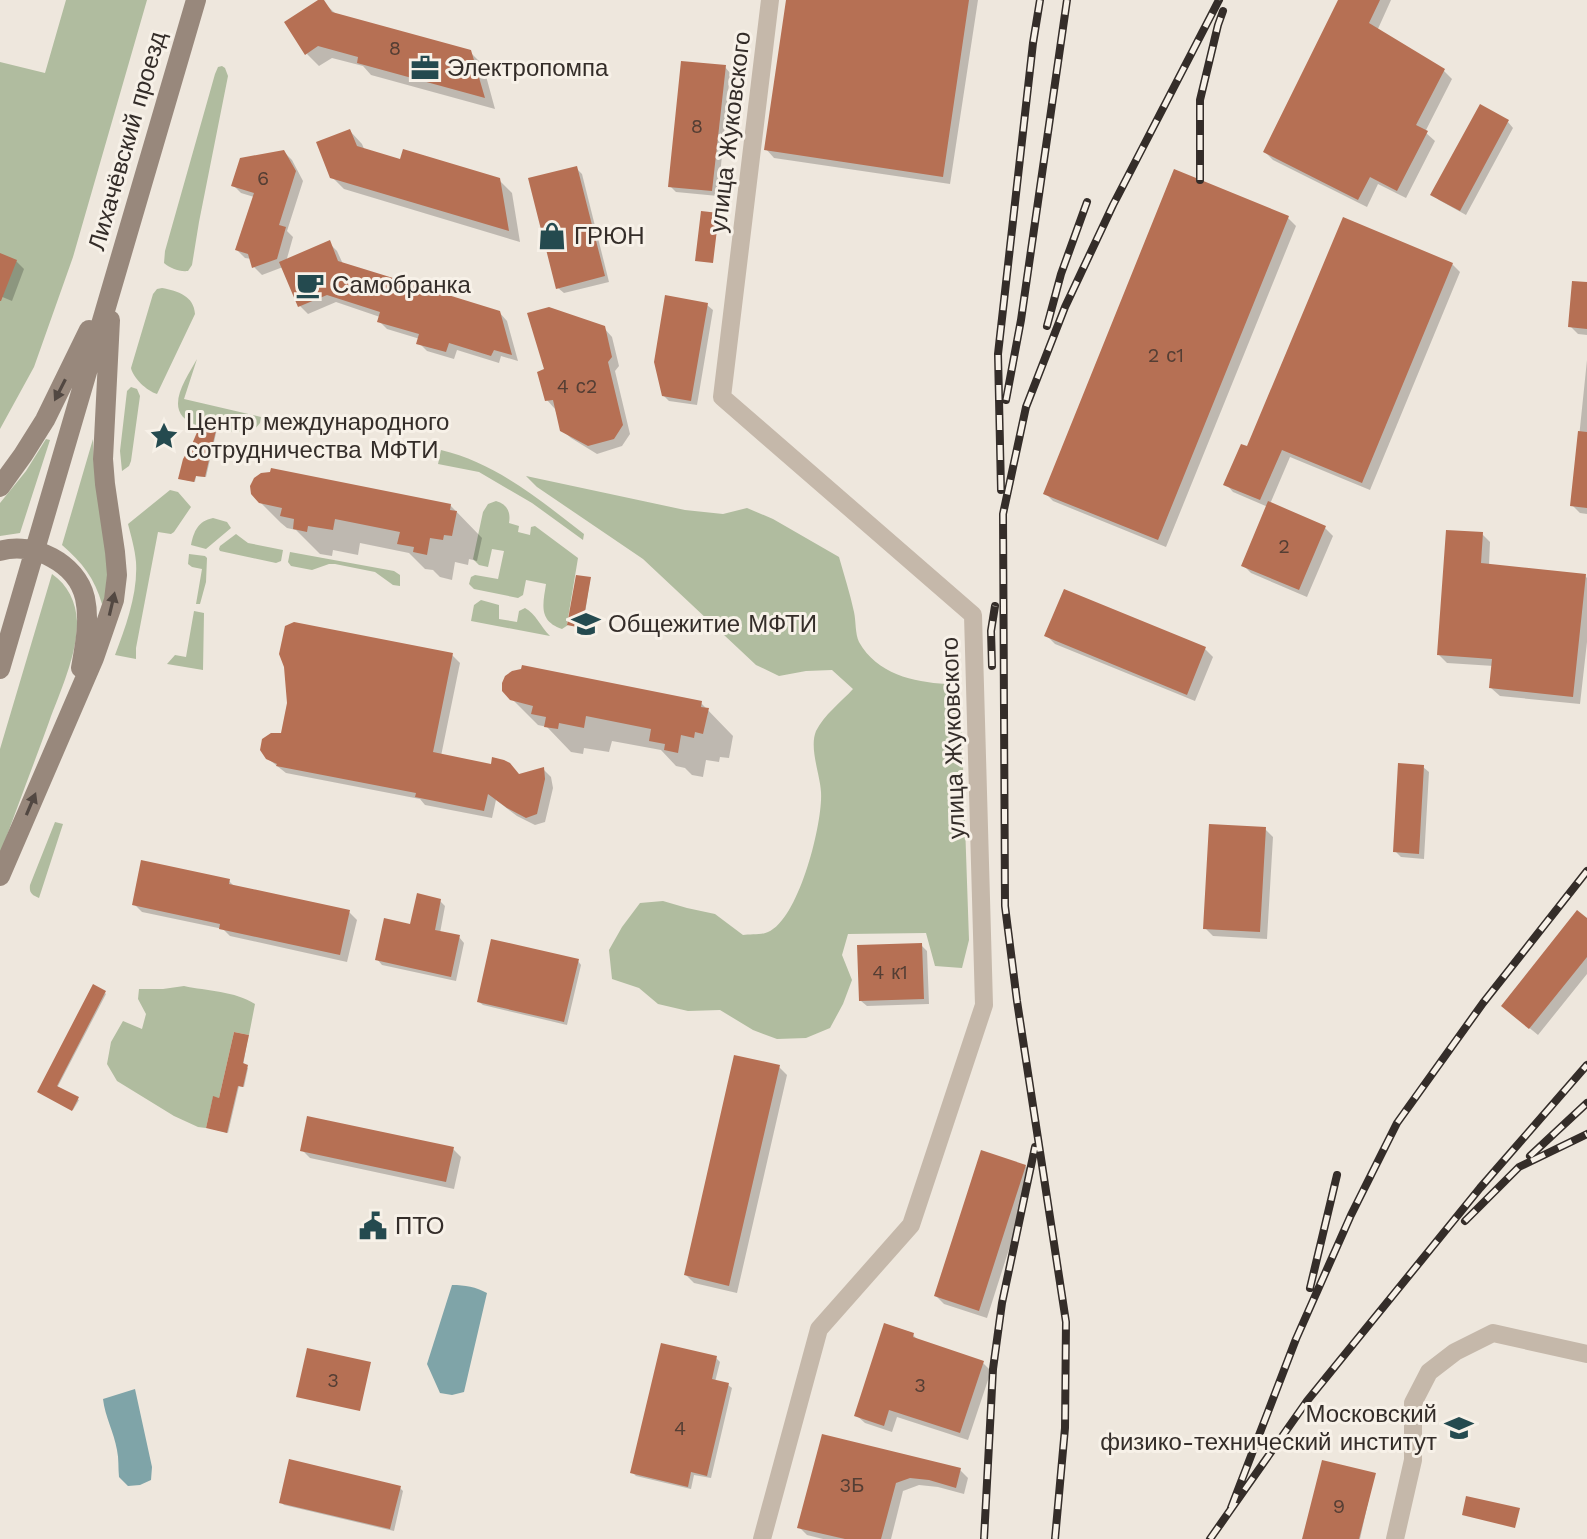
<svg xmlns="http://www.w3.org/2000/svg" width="1587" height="1539" viewBox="0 0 1587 1539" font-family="'Work Sans',sans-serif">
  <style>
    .green { fill: #b0bc9f }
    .water { fill: #7fa4a8 }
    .shadow { fill: #0003 }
    .building { fill: #b67054 }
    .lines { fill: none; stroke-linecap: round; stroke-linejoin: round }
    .street { stroke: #c5b8aa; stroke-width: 18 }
    .secondary { stroke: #98887c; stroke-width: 20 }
    .rail-casing { stroke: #342d29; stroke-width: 8 }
    .rail { stroke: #f7f1e8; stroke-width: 5; stroke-dasharray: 15; stroke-linecap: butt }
    .oneway { fill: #524842 }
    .labels { text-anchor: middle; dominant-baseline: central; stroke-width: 6; stroke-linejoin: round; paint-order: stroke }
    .number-label { font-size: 20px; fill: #543e34 }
    .poi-label { font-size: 24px; fill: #342d29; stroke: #f7f1e8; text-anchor: start }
    .street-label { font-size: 24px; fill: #342d29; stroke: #f7f1e8 }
  </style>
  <rect width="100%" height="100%" fill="#eee7dd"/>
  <!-- green -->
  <path class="green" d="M 66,0 L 147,0 L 73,257 L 34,367 L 0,429 L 0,62 L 45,73 Z
    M 222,66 L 225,68 L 228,76 L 199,222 L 192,265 L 188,271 C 179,272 170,268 164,263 L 165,251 L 215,74 L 218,67 Z
    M 162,288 C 178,291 194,296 195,314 L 157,394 C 147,391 133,378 131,368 L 153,294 L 157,289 Z
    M 197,359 L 184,399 L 261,417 L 260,423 L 254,430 L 235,432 L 216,429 L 216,421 L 210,416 L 204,417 L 199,426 C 160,414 185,381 197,359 Z
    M 131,387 L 137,389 L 140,396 L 131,461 L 129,466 L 122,471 L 120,451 L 127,391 Z
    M 46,439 L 50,440 L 20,533 L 0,536 L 0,503 L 26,471 Z
    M 93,439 L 94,466 L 108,554 L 106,601 L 102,604 C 95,579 82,562 62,545 Z
    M 441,450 C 496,463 540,500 584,534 L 583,540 L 532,503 L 479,472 L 438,464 Z
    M 526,476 L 685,510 L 723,514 L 747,508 L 773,519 L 839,557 C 844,575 850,593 854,612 C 856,621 855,634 859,642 C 877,674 913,682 946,684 L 961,708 L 969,940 L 962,968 L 935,966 L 926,933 L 848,934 L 842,955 L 852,980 L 843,1004 L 830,1028 L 806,1038 L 777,1039 L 753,1030 L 720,1010 L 688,1011 L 658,1004 L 639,988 L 612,979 L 609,950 L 622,927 L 640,903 L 663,901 L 687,908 L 715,914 L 743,935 C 750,934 762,935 768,932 C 799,919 823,823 821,792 C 820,774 809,748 816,731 C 824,715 841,702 853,689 L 832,670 L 806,671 L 779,676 L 756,665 L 643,559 L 537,487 Z
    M 170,490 L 178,492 L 191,507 L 174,532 L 171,534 L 158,532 L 136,648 L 136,659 L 115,655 C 126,626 138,593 136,562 C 135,549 131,536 128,524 Z
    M 496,501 C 507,504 511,512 509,523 L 519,526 L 518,532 L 530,535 L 531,527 L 535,526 L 578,558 L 567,624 L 568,625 L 562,629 C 538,621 543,604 546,584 L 526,580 L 523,595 L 518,598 L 474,589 L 469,584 L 471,577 L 475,575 L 498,579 L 504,551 L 492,549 L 488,567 L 479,565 L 473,559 L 483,512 L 488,504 Z
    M 213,518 L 227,522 L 231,528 L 206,549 L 191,545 C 194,531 198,521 213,518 Z
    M 236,534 L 248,543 L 283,550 L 281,561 L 276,563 L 220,551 L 219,549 L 220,546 Z
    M 290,552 L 394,571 L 400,575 L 400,586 L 393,585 L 375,572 L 335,564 L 329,564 L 312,570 L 291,566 L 288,562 Z
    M 189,554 L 205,556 L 207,558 L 206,582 L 200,604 L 196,604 L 202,569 L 192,567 L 188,564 Z
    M 52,574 C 68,585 76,602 77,621 C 78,653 60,692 49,722 C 33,766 16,810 0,855 L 0,749 Z
    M 481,600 L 499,605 L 499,619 L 517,622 L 519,611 L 525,608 C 536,614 540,626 550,636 L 471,621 L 474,605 Z
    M 194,611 L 204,613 L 203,670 L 167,664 L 175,655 L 186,657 Z
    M 55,822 L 63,824 L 39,898 C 32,895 29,893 30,885 Z
    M 184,986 C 207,991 235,991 255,1004 L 249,1035 L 234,1032 L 219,1098 L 213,1097 L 206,1128 L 198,1127 L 174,1116 L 117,1081 L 107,1064 L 111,1042 L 123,1021 L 142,1029 L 146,1014 L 138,999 L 139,989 L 163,989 Z"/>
  <!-- water -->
  <path class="water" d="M 452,1285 C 465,1285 476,1287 487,1293 L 464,1392 L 452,1395 L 440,1393 L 427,1364 Z
    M 135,1389 L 152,1467 L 151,1480 L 140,1485 L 128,1486 L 119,1477 C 118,1468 119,1459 117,1450 C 114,1432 105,1417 103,1399 Z"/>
  <!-- shadow -->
  <path class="shadow" d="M 321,0 L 337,15 L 470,52 L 483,65 L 495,109 L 371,75 L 363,66 L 332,58 L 319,66 L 307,54 Z
    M 788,0 L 978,0 L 950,184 L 774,158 L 766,149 Z
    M 1340,0 L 1391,0 L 1377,31 L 1444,71 L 1452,79 L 1425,132 L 1435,141 L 1406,198 L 1378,184 L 1367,207 L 1273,160 L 1265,152 Z
    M 725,67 L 730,73 L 718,196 L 676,192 L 670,186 Z
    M 1508,122 L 1513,128 L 1466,215 L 1439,200 L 1433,194 Z
    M 350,131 L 362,144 L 365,151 L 401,161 L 499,180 L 512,193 L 520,242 L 344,189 L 331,176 Z
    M 284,152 L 292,160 L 303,181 L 287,231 L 293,237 L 286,262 L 329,243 L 337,251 L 343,264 L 499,312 L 507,321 L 518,361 L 501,356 L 499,363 L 457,350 L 454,359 L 427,351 L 419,343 L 420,339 L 387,329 L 379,321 L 380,317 L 336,302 L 308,314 L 300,306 L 283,267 L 262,275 L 254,267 L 252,259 L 245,258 L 237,250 L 254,197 L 241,193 L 233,185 Z
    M 576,168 L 582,174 L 609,282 L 564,293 L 558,288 Z
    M 1175,172 L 1288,218 L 1296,226 L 1166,547 L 1053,501 L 1045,493 Z
    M 0,258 L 16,261 L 24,269 L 12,301 L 0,296 Z
    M 1452,264 L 1460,272 L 1370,490 L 1290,457 L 1270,504 L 1325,528 L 1333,536 L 1307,597 L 1251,573 L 1243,565 L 1268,507 L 1233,492 L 1226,484 Z
    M 1587,284 L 1587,335 L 1578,334 L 1570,326 Z
    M 707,305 L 713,310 L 697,405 L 669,401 L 663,395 Z
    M 604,328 L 612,337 L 619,366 L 615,371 L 630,434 L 622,446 L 597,454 L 571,438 L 562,430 L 555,409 L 547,400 L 546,371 Z
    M 1587,360 L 1587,514 L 1580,513 L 1572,505 Z
    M 215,421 L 217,429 L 206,477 L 196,476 L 195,482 L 181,479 Z
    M 255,497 L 450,505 L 482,538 L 477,561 L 469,559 L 468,565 L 455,562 L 452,580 L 440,577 L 433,570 L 425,569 L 409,553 L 360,543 L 358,555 L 333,550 L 332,556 L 320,554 L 296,530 L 287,528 L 281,523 Z
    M 1482,534 L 1490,542 L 1489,565 L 1585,576 L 1587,578 L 1587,642 L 1580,704 L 1500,696 L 1491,688 L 1494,666 L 1447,663 L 1439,655 Z
    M 590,579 L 583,628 L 570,625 Z
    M 1047,636 L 1205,649 L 1213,657 L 1195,701 L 1055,644 Z
    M 452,655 L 460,663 L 441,756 L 519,776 L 543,769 L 551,777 L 553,788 L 545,822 L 535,825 L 517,816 L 496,800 L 492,818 L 425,805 L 420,799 L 286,773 L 267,758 L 283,735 Z
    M 512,699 L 701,703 L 733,736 L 729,758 L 720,757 L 719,762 L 706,760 L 703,777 L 692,775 L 685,768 L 676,766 L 661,750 L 612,741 L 609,752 L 584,748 L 583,754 L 571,752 L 547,727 L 538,725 Z
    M 1423,767 L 1429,772 L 1424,859 L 1401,857 L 1395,851 Z
    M 1265,829 L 1273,837 L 1267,939 L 1213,936 L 1205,928 Z
    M 229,881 L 235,887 L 349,912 L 357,920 L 347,962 L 230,936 L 223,929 L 142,912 L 134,904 Z
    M 440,901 L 445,906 L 440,933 L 459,937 L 464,943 L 456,981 L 382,965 L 377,959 Z
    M 1587,920 L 1587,974 L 1538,1035 L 1511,1013 Z
    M 921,945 L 927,951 L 929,1004 L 867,1006 L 861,1001 Z
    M 578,961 L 581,965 L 567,1025 L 483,1005 L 479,1002 Z
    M 105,993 L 106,994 L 57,1088 L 79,1100 L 73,1110 L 40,1093 Z
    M 248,1037 L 243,1066 L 248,1068 L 244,1087 L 239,1086 L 228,1133 L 209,1128 Z
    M 779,1067 L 787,1075 L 737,1293 L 694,1283 L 686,1275 Z
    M 453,1149 L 461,1157 L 454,1189 L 310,1158 L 302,1150 Z
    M 1025,1166 L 1033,1174 L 987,1318 L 944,1304 L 936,1296 Z
    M 913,1335 L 920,1342 L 983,1363 L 991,1371 L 968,1440 L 897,1417 L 892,1432 L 865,1423 L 856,1415 Z
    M 716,1358 L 720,1362 L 715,1382 L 728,1385 L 732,1388 L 711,1478 L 694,1475 L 691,1489 L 636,1476 L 633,1473 Z
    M 823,1436 L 960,1470 L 968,1478 L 964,1494 L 938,1487 L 919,1485 L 903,1491 L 891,1539 L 823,1539 L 807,1535 L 799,1527 Z
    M 1374,1475 L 1360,1539 L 1304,1539 Z
    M 400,1488 L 403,1491 L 394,1531 L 284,1505 L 281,1502 Z"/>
  <!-- building -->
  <path class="building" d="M 318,0 L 324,0 L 332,12 L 471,50 L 485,98 L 357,63 L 358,57 L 318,46 L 305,55 L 284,22 Z
    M 786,0 L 969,0 L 943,177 L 764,150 Z
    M 1338,0 L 1380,0 L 1369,23 L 1445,69 L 1416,125 L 1428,131 L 1397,191 L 1370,177 L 1358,200 L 1263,152 Z
    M 681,61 L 726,65 L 712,191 L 668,187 Z
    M 1480,104 L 1509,120 L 1460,211 L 1430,195 Z
    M 350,129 L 357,146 L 400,159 L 403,149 L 500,178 L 509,231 L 330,178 L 316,142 Z
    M 284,150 L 296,171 L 279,225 L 286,227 L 277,259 L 252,268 L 248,254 L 235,250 L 254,193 L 231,186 L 240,158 Z
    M 577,166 L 605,276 L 556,289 L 528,178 Z
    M 1174,169 L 1289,216 L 1158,540 L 1043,494 Z
    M 701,211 L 719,213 L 713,263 L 695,261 Z
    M 1343,217 L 1453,263 L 1362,483 L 1282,450 L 1260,500 L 1223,485 L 1241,444 L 1247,446 Z
    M 330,240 L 338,261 L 500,311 L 512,355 L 494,350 L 491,356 L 449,343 L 446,352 L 416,344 L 419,334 L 377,322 L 380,312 L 327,295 L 298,307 L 279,262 Z
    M 0,253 L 17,260 L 1,301 L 0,301 Z
    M 1572,281 L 1587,282 L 1587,329 L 1568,327 Z
    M 665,295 L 708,303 L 691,401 L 662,396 L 654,362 Z
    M 549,307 L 605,326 L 612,357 L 608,362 L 623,425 L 614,439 L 588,446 L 560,431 L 553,400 L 545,401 L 537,372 L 544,369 L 527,313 Z
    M 204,416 L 214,418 L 217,426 L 205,477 L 196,476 L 194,482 L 178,479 L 183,459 L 192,444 Z
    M 1578,431 L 1587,432 L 1587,508 L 1570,506 Z
    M 271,468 L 451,504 L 450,510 L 457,511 L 452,536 L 444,535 L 443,540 L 430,538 L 427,555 L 413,552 L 414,547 L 397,544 L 400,532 L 335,519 L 333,530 L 308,526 L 307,532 L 293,529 L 294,519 L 280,516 L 282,508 L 259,503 L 251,494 L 250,486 L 254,478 L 261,473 L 270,472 Z
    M 1268,501 L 1326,526 L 1299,590 L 1241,566 Z
    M 1446,530 L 1483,532 L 1481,563 L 1586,574 L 1573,697 L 1489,688 L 1492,659 L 1437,655 Z
    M 576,575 L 591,577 L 582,628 L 567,625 Z
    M 1064,589 L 1206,647 L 1187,695 L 1044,636 Z
    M 294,622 L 453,653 L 433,752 L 491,764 L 492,757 L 504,760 L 510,763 L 519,774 L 544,767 L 545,779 L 537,814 L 526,818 L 507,808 L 488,794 L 484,811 L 415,797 L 416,793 L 276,766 L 277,764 L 266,759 L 260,750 L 262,739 L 271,733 L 281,733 L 287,703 L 284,667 L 279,654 L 285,626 Z
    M 522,665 L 702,701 L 701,707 L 709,708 L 703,734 L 695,732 L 694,738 L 681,735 L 678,753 L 664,750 L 665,744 L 649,741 L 651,729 L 586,716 L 584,728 L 559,723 L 558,729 L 544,727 L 546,717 L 531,714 L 533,706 L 510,700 L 502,691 L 502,683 L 505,676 L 512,671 L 521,669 Z
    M 1398,763 L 1424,765 L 1419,854 L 1393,852 Z
    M 1209,824 L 1266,827 L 1260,932 L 1203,929 Z
    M 141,860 L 230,879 L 229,884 L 350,910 L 340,955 L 219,929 L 220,924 L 132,905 Z
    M 417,893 L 441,899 L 435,930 L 460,935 L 451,977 L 375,960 L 384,918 L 410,924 Z
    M 1577,910 L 1587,918 L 1587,957 L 1529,1029 L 1501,1006 Z
    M 491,939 L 579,959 L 564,1022 L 477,1002 Z
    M 922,943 L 924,999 L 859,1001 L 857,945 Z
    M 93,984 L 106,991 L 57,1086 L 79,1097 L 72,1111 L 37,1092 Z
    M 234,1032 L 249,1035 L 243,1063 L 248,1065 L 243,1087 L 238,1086 L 227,1133 L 206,1128 L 213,1096 L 219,1098 Z
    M 734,1055 L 780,1065 L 729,1286 L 684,1275 Z
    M 307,1116 L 454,1147 L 446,1182 L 300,1151 Z
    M 981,1150 L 1026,1165 L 979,1311 L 934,1296 Z
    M 884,1323 L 914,1333 L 913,1337 L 984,1361 L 960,1433 L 889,1410 L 884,1426 L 854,1416 Z
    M 661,1343 L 717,1356 L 712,1379 L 729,1383 L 707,1476 L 691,1472 L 688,1487 L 630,1473 Z
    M 307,1348 L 371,1362 L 360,1411 L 296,1397 Z
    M 822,1434 L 961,1468 L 956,1488 L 929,1480 L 910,1478 L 896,1483 L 881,1539 L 845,1539 L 797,1528 Z
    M 289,1459 L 401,1486 L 390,1529 L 279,1503 Z
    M 1322,1460 L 1376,1473 L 1359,1539 L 1302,1539 Z
    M 1466,1496 L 1520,1508 L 1515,1528 L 1462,1515 Z"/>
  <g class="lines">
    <!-- street -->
    <path class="street" d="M 762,1539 L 819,1329 L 911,1225 L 984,1005 L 973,615 L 722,397 L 770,0
      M 1395,1539 L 1413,1460 L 1413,1403 L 1429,1372 L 1455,1352 L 1493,1333 L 1587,1354"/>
    <!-- secondary -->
    <path class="secondary" d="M 0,487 L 23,455 L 45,420 L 89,330
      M 0,551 C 33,541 77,563 85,598 C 90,621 85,645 81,668
      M 0,669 L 196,0
      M 0,876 L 94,658 L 114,600 L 117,575 L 115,552 L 105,484 L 103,459 L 110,320"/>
    <defs>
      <path id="rail" d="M 1200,180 L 1200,100 L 1218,25 L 1223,11
        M 1047,326 L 1061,274 L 1087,202
        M 1006,400 L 1021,320 L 1067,0
        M 1001,490 L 998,354 L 1033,43 L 1040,0
        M 992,666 L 991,631 L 995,606
        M 1530,1156 L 1587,1103
        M 1465,1221 L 1519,1167 L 1587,1134
        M 1310,1288 L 1337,1175
        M 1231,1508 L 1296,1339 L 1351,1215 L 1397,1123 L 1483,1003 L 1587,871
        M 984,1539 L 993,1369 L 1002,1303 L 1035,1147
        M 1055,1539 L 1065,1428 L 1066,1322 L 1017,1001 L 1005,906 L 1003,514 L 1026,407 L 1065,307 L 1113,205 L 1219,0
        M 1210,1539 L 1307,1401 L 1480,1188 L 1587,1065"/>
    </defs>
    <!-- rail casing -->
    <use href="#rail" class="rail-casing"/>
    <!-- rail -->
    <use href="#rail" class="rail"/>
  </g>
  <!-- one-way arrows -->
  <defs><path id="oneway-solid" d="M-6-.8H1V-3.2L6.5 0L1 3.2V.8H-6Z" transform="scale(2)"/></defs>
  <g class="oneway">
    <use href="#oneway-solid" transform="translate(60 390) rotate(117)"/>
    <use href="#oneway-solid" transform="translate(112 604) rotate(-77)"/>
    <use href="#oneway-solid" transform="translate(31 804) rotate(-67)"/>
  </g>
  <!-- icons -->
  <defs>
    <symbol id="office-bare" viewBox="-9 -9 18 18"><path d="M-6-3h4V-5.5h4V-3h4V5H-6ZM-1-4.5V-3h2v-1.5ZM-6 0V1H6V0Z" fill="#244a4f" stroke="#f7f1e8" stroke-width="2.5" paint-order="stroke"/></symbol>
    <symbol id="shop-bare" viewBox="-9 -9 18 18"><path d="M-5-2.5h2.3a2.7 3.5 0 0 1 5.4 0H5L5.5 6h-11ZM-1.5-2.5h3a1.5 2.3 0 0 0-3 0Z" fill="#244a4f" stroke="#f7f1e8" stroke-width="2.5" paint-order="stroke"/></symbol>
    <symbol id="cafe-bare" viewBox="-9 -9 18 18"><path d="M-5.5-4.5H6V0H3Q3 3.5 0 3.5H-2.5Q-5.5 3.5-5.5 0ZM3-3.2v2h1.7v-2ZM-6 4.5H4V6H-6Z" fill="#244a4f" stroke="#f7f1e8" stroke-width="2.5" paint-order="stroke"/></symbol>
    <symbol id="sight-bare" viewBox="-9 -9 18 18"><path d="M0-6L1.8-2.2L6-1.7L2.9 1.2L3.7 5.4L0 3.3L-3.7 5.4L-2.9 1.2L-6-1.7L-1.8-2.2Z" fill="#244a4f" stroke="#f7f1e8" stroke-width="2.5" paint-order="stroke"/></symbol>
    <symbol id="university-bare" viewBox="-9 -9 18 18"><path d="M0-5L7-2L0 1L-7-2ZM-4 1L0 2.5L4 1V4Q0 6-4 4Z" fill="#244a4f" stroke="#f7f1e8" stroke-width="2.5" paint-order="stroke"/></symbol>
    <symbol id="civic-bare" viewBox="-9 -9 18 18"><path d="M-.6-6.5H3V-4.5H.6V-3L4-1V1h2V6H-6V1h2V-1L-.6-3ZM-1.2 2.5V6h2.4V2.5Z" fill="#244a4f" stroke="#f7f1e8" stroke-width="2.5" paint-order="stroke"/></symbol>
  </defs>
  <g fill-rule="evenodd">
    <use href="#office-bare" x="405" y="48" width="40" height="40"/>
    <use href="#shop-bare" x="532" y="216" width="40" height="40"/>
    <use href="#cafe-bare" x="290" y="265" width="40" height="40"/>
    <use href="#sight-bare" x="144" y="416" width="40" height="40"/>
    <use href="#university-bare" x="566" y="604" width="40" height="40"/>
    <use href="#civic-bare" x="353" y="1206" width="40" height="40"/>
    <use href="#university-bare" x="1439" y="1408" width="40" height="40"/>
  </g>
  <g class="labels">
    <!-- number labels -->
    <g class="number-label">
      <text x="395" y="48">8</text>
      <text x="697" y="126">8</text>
      <text x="263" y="178">6</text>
      <text x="1166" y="355">2 с1</text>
      <text x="577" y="386">4 с2</text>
      <text x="1284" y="546">2</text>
      <text x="890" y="972">4 к1</text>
      <text x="333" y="1380">3</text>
      <text x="920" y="1385">3</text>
      <text x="680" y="1428">4</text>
      <text x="852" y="1485">3Б</text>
      <text x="1339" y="1506">9</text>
    </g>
    <!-- poi labels -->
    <g class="poi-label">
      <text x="447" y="68">Электропомпа</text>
      <text x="574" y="236">ГРЮН</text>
      <text x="332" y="285">Самобранка</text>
      <text x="186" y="422">Центр международного<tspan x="186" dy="28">сотрудничества МФТИ</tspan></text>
      <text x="608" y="624">Общежитие МФТИ</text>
      <text x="395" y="1226">ПТО</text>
      <text x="1437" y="1414" text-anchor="end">Московский<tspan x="1437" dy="28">физико-технический институт</tspan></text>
    </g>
    <!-- street labels -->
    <g class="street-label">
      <text transform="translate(730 132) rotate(-83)">улица Жуковского</text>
      <text transform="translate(127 141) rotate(-74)">Лихачёвский проезд</text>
      <text transform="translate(953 738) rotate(-92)">улица Жуковского</text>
    </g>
  </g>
</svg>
